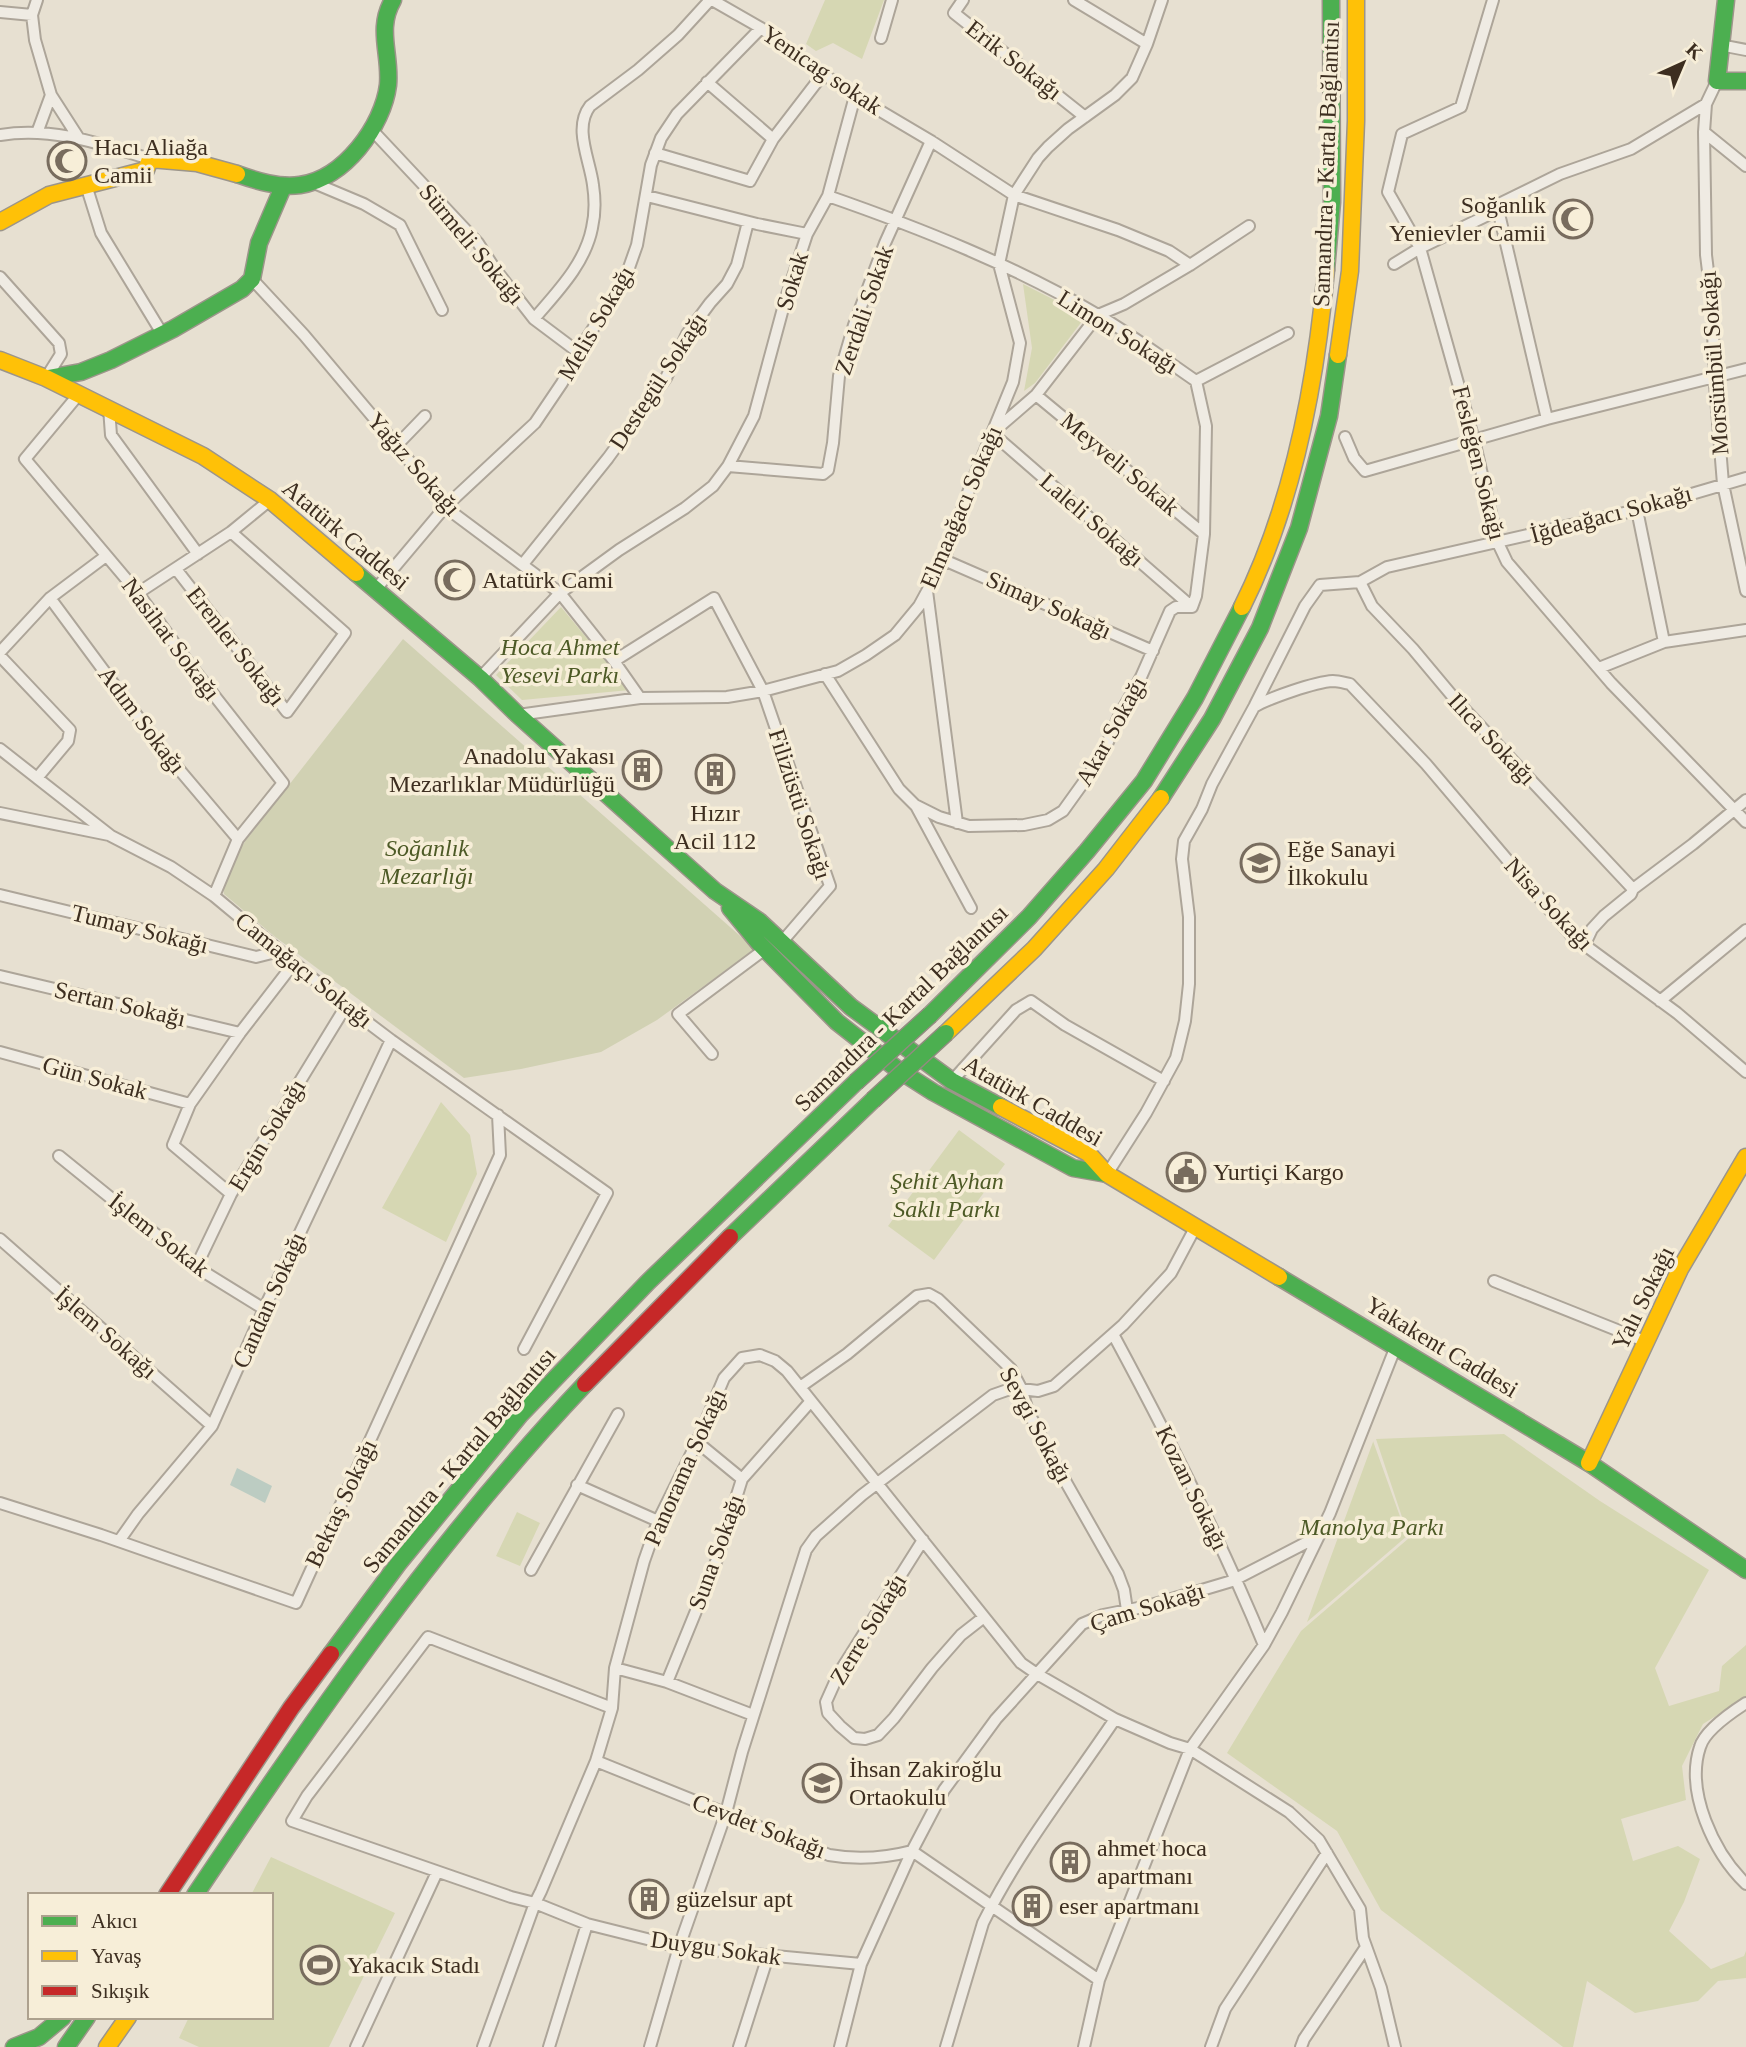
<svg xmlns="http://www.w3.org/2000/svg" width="1746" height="2047" viewBox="0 0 1746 2047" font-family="Georgia,serif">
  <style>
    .green { fill: #d6d7b3 }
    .cemetery { fill: #d1d1b3 }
    .water { fill: #bcccc2 }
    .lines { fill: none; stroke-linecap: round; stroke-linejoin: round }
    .street-casing { stroke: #ada599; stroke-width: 14 }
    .fast-casing { stroke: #9c958a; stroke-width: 19 }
    .slow-casing { stroke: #9c958a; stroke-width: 19 }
    .jam-casing { stroke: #9c958a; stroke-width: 19 }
    .street { stroke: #efebe3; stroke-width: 10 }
    .fast { stroke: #4caf50; stroke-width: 16 }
    .slow { stroke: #ffc107; stroke-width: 16 }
    .jam { stroke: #c62828; stroke-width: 16 }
    .fast-bridge-casing { stroke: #928b80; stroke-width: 19; stroke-linecap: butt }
    .fast-bridge { stroke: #4caf50; stroke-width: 16 }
    .labels { text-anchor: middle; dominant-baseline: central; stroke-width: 7; stroke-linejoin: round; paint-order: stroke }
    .street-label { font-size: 24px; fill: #3d2e20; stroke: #f7eed8 }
    .poi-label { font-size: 24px; fill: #3d2e20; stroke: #f7eed8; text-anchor: start }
    .park-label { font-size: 24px; font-style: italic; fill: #4d5a26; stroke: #f7eed8 }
  </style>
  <rect width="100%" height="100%" fill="#e7e0d1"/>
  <!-- green -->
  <path class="green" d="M 825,0 L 884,0 L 862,59 L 833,43 L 816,51 L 806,44 Z
    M 1023,284 L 1086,316 L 1035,383 L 1024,391 L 1032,348 Z
    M 561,607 L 630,690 L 522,700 L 496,675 Z
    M 441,1102 L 470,1135 L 477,1174 L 446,1242 L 382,1208 Z
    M 959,1130 L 1005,1164 L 934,1260 L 888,1226 Z
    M 1504,1434 L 1600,1501 L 1709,1570 L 1655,1668 L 1669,1706 L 1719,1691 L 1722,1666 L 1746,1645 L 1746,1697 L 1703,1724 L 1682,1766 L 1686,1800 L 1621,1819 L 1633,1861 L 1678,1846 L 1700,1859 L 1684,1902 L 1669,1931 L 1711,1969 L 1744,1956 L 1746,1951 L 1746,1978 L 1718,1981 L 1698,2001 L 1635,2013 L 1587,1981 L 1573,2047 L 1563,2047 L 1381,1910 L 1337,1831 L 1227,1753 L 1301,1631 L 1409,1538 L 1376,1439 Z
    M 1373,1441 L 1407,1536 L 1307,1622 L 1373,1442 Z
    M 517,1512 L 540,1523 L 520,1566 L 496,1556 Z
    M 271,1857 L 395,1913 L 329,2047 L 199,2047 L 179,2038 L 189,2017 L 271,2017 L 271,1895 L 251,1895 Z"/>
  <!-- cemetery -->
  <path class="cemetery" d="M 403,639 L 755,949 L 657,1020 L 601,1052 L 521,1069 L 464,1078 L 274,936 L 224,894 L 222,878 L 246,840 Z"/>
  <!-- water -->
  <path class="water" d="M 237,1468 L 272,1486 L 265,1503 L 230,1485 Z"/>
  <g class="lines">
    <defs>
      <path id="street" d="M 37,0 L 32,15 L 35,40 L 51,95 L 78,137
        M 712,0 L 761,28 L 823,74 L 855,96 L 931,141 L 1014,195 L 1118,230 L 1169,251 L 1190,265
        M 963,0 L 954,13 L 1085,117
        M 1074,0 L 1147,44
        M 1493,0 L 1461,107 L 1402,134 L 1388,192 L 1420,248 L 1474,440 L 1498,543 L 1507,562 L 1611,683 L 1746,822
        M 0,12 L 32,15
        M 881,38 L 892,0
        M 1720,45 L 1746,50
        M 1717,81 L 1706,104 L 1704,132 L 1706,255 L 1712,304 L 1715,385 L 1723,484 L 1746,591
        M 707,82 L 773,139
        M 372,130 L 478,243 L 495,269 L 534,319 L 578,352
        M 1704,132 L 1746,166
        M 37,133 L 51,95
        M 0,135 C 51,126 101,144 150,159
        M 655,153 L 750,181 L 773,139 L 823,74
        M 314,183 L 364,204 L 400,225 L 442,310
        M 86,185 L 101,233 L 163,335
        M 647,196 L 757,224 L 807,234
        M 828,196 C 920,228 1013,265 1098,315 C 1132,335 1164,359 1196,381 L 1206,426 L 1204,534 L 1196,596 L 1192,607
        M 1497,205 L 1547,419 L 1746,369
        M 1394,264 L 1420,248 L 1488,215 L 1497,205 L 1560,174 L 1631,149 L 1706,104
        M 0,277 L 59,343 L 61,354 L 46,378
        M 252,279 L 304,335 L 400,449 L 445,507 L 560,593 L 614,661 L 640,698
        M 534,319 C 557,292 585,264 592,228 C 595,215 595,198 593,185 C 590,160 573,128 590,106 L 638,70 L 678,35 L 710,0
        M 1196,381 L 1288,333
        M 79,394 L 25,459 L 138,593 L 188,662 L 283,783 L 238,839 L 214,896
        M 1036,395 L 1204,534
        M 109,408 L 111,435 L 198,554
        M 1345,437 L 1354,458 L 1365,471 L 1547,419
        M 397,445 L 425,416
        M 728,466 L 823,474 L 828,470 L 833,443 L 839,376 L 854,325 L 885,243 L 931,141
        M 1637,510 L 1664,642 L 1746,630
        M 944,560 L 1153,651
        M 523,564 L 608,458 L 666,378 L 687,334 L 710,303 L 727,284 L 737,265 L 748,222
        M 176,569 L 287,712 L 345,633 L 231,532
        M 1360,582 L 1372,606 L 1413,649 L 1454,698 L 1633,889
        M 376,589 L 445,507 L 535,423 L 562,383 L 578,352 L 625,279 L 637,245 L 651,165 L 661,138 L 677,114 L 761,28
        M 927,591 L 957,823
        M 138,593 L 231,532 L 270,500
        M 50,598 L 161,748 L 238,839
        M 1192,607 L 992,433 L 1036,395 L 1098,315 L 1124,304 L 1190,265 L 1249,226
        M 0,652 L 50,598 L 106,556
        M 0,656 L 70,730 L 68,741 L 37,778
        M 614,661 L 714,598 L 763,691 L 830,886 L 781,943
        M 1599,668 L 1664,642
        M 825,674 L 899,789 L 915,805 L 939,817 L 969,826 L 1024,825 L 1048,820 L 1063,811 L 1101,758 L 1119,716 L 1141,677 L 1170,611 L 1176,607 L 1192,607
        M 480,678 L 560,593 L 619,550 L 685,508 L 713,486 L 728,466 L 754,416 L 785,301 L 807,234 L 828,196 L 855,96
        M 1255,705 L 1305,606 L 1320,585 L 1360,582 L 1387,567 L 1637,510 L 1746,478
        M 518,715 L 640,698 L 727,697 L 763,691 L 838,671 L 866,655 L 895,635 L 919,606 L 944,560 L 970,487 L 1013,382 L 1020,343 L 999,264 L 1014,195 L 1038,158 L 1048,147 L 1068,129 L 1115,95 L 1132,78 L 1147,44 L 1162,0
        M 0,749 L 111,836 L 171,867 L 214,896 L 346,1006 L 391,1040 L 607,1193 L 524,1349
        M 916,806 L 971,908
        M 0,813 L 109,835
        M 0,895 L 256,957 L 280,951
        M 1584,946 L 1592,929 L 1604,916 L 1631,894 L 1633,889 L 1693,844 L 1746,800
        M 0,976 L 240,1033
        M 1660,1001 L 1746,930
        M 0,1052 L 190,1104
        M 712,1054 L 678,1014 L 765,949
        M 952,1081 L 1016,1010 L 1031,1001 L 1065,1025 L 1164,1081
        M 59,1156 L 196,1267 L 264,1309
        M 1107,1174 L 1146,1113 L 1176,1058 L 1185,1021 L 1189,984 L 1189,917 L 1182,859 L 1184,841 L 1202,809 L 1212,784 L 1254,707 C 1269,698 1315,682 1333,681 C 1338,681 1345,683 1350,684 L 1426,764 L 1571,935 L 1677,1013 L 1746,1072
        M 231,1194 L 173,1145 L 190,1104 L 240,1033 L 294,963
        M 0,1239 L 212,1426
        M 196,1267 L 231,1194 L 346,1006
        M 1494,1281 L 1647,1342
        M 1113,1334 C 1168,1436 1220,1538 1264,1645
        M 800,1387 L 847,1354 L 917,1296 L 929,1294 L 938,1299 L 1011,1369 L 1021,1388 L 1028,1411 L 1046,1447 L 1118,1574 L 1124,1590 L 1127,1610
        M 697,1442 L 742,1479
        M 577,1485 L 658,1521
        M 0,1503 L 101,1535 L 296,1603 L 500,1155 L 498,1115
        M 923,1540 L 839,1673 L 826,1702 L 828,1713 L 840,1726 L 854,1738 L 865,1739 L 878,1735 L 894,1718 L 932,1668 L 961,1635 L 984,1617
        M 119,1541 L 138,1514 L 212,1426 L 264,1309 L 391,1040
        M 531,1570 L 618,1414
        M 615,1668 L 667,1682 L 753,1715
        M 667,1682 L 716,1562 L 742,1479 L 811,1401
        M 1746,1703 C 1732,1712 1705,1730 1700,1747 C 1685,1792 1714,1853 1746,1884
        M 612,1708 L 428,1637 L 307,1796 L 292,1821 L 511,1897 L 535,1903 L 587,1924 L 679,1947 L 861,1964
        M 596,1761 L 829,1855 C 857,1860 885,1858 912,1851 L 1099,1980
        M 356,2047 L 437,1872
        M 483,2047 L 535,1903 L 541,1891 L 596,1761 L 612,1708 L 615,1668 L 644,1561 L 658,1521 L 697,1442 L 724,1378 L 742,1358 L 760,1355 L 775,1361 L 787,1371 L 1021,1663 L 1037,1674 L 1115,1719
        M 549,2047 L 587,1924
        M 650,2047 L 679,1947 L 726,1813 L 742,1752 L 806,1550 L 816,1536 L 862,1495 L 993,1395 L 1013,1388 L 1038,1391 L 1054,1386 L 1123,1325 L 1171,1273 L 1195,1228
        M 739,2047 L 768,1956
        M 840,2047 L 861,1964 L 912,1851 L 944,1790 L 996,1719 L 1082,1624 L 1103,1615 L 1148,1606 L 1232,1581 L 1319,1536
        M 946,2047 L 983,1923 C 1019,1850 1070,1786 1115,1719 L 1170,1743 L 1190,1749 L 1289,1812 L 1319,1840 L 1360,1909 L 1363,1938 L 1381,1988 L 1395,2047
        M 1084,2047 L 1099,1980 L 1190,1749 L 1264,1645 L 1282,1612 L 1330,1513 L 1396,1346
        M 1211,2047 L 1225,2009 L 1327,1853
        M 1301,2047 L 1304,2039 L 1366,1947"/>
      <path id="fast" d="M 1726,0 L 1717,81 L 1746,81
        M 237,174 C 257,181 279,188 300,185 C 344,179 383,126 388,85 C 391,54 376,29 393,0
        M 1326,270 L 1332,202 L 1331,0
        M 48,378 L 81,372 L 111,360 L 173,329 L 242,289 L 252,279 L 259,243 L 283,187
        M 356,573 L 480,678 L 518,715 L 715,891 L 759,921 L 851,1007 L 952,1081 L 1001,1107
        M 1161,798 L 1212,719 L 1260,628 L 1299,528 L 1329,416 L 1338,355
        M 730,908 L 758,942 L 837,1022 L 897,1069 L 933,1092 L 1073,1168 L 1107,1174
        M 930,1015 L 1029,917 L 1087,851 L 1144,781 L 1195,698 L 1242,607
        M 730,1237 L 873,1100
        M 1279,1277 L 1589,1463 L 1746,1570
        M 331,1654 L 398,1564 L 520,1415 L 648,1282 L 856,1082
        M 195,1895 C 315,1716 437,1540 585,1384
        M 14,2047 L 39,2037 L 63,2017
        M 66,2047 L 87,2017"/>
      <path id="slow" d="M 0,222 L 49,195 L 146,170 L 150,159 L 197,163 L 237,174
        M 1338,355 L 1350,271 L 1356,121 L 1356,0
        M 0,360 L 46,378 L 203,456 L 270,500 L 356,573
        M 1242,607 C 1293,505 1316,383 1326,270
        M 946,1033 L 1034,949 L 1106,869 L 1161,798
        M 1001,1107 L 1088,1153 L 1107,1174 L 1279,1277
        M 1589,1463 L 1680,1269 L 1746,1157
        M 107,2047 L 128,2017"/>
      <path id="jam" d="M 585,1384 L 730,1237
        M 167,1895 L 291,1708 L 331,1654"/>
    </defs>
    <!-- street casing -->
    <use href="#street" class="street-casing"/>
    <!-- fast casing -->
    <use href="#fast" class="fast-casing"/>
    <!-- slow casing -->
    <use href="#slow" class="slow-casing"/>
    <!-- jam casing -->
    <use href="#jam" class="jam-casing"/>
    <!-- street -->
    <use href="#street" class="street"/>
    <!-- fast -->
    <use href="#fast" class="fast"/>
    <!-- slow -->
    <use href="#slow" class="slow"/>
    <!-- jam -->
    <use href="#jam" class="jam"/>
    <defs>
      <path id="fast-bridge" d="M 856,1082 L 930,1015
        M 873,1100 L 946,1033"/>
    </defs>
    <!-- fast-bridge casing -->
    <use href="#fast-bridge" class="fast-bridge-casing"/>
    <!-- fast-bridge -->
    <use href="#fast-bridge" class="fast-bridge"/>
  </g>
  <!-- icons -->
  <defs>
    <symbol id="mosque-ring" viewBox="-11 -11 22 22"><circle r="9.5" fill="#f7eed8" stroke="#786c5e" stroke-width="1.5"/><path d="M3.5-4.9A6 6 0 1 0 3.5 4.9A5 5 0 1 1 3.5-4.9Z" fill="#786c5e"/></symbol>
    <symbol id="building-ring" viewBox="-11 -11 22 22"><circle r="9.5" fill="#f7eed8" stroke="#786c5e" stroke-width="1.5"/><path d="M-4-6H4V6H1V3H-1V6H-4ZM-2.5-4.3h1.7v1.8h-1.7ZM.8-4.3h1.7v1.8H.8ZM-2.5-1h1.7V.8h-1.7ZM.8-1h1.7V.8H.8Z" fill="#786c5e"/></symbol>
    <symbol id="school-ring" viewBox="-11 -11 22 22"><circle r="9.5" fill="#f7eed8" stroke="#786c5e" stroke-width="1.5"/><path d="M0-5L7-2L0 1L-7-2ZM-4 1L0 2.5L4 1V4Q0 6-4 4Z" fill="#786c5e"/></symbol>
    <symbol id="civic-ring" viewBox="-11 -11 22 22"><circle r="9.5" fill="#f7eed8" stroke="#786c5e" stroke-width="1.5"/><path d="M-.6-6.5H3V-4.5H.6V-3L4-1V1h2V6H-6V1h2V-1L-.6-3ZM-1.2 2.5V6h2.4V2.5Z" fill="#786c5e"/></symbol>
    <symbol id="stadium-ring" viewBox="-11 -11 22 22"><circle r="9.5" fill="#f7eed8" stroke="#786c5e" stroke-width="1.5"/><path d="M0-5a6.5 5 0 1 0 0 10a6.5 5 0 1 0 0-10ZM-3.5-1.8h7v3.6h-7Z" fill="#786c5e"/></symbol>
  </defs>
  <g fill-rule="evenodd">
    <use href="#mosque-ring" x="45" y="139" width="44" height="44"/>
    <use href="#mosque-ring" x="1551" y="197" width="44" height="44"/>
    <use href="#mosque-ring" x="433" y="558" width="44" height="44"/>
    <use href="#building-ring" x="620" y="748" width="44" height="44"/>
    <use href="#building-ring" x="693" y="752" width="44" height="44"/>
    <use href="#school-ring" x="1238" y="841" width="44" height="44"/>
    <use href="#civic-ring" x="1164" y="1150" width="44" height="44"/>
    <use href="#school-ring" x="800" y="1761" width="44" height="44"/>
    <use href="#building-ring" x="1048" y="1840" width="44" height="44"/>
    <use href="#building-ring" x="627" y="1877" width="44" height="44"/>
    <use href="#building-ring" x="1010" y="1884" width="44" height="44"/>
    <use href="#stadium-ring" x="298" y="1943" width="44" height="44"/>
  </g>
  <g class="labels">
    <!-- street labels -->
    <g class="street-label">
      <text transform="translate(1014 60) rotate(38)">Erik Sokağı</text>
      <text transform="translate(822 70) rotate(34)">Yenicag sokak</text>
      <text transform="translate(1326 164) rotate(-88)">Samandıra - Kartal Bağlantısı</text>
      <text transform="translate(472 244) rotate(50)">Sürmeli Sokağı</text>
      <text transform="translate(792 281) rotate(-73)">Sokak</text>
      <text transform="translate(864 310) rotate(-71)">Zerdali Sokak</text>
      <text transform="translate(596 323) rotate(-60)">Melis Sokağı</text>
      <text transform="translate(1118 332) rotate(32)">Limon Sokağı</text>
      <text transform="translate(1714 363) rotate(-94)">Morsümbül Sokağı</text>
      <text transform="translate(658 381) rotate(-57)">Destegül Sokağı</text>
      <text transform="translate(1479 463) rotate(76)">Fesleğen Sokağı</text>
      <text transform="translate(414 464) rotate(49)">Yağız Sokağı</text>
      <text transform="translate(1120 464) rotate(40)">Meyveli Sokak</text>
      <text transform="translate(961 507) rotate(-67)">Elmaağacı Sokağı</text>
      <text transform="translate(1611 514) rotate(-15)">İğdeağacı Sokağı</text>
      <text transform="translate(1092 520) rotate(41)">Laleli Sokağı</text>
      <text transform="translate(346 535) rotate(40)">Atatürk Caddesi</text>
      <text transform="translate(1049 605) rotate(24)">Simay Sokağı</text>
      <text transform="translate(171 639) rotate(53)">Nasihat Sokağı</text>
      <text transform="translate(236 646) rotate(52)">Erenler Sokağı</text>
      <text transform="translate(142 720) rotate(53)">Adım Sokağı</text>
      <text transform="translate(1111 731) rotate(-61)">Akar Sokağı</text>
      <text transform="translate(1492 739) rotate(47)">Ilıca Sokağı</text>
      <text transform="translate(800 804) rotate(72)">Filizüstü Sokağı</text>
      <text transform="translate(1549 904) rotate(47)">Nisa Sokağı</text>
      <text transform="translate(140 929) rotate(14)">Tumay Sokağı</text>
      <text transform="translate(304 970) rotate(39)">Camağaçı Sokağı</text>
      <text transform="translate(120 1004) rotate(13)">Sertan Sokağı</text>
      <text transform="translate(901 1008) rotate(-44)">Samandıra - Kartal Bağlantısı</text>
      <text transform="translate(95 1078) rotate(15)">Gün Sokak</text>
      <text transform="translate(1033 1101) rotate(30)">Atatürk Caddesi</text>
      <text transform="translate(267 1135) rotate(-59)">Ergin Sokağı</text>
      <text transform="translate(159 1235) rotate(38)">İşlem Sokak</text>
      <text transform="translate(1643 1298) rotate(-64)">Yalı Sokağı</text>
      <text transform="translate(269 1300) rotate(-66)">Candan Sokağı</text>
      <text transform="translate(106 1333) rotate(41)">İşlem Sokağı</text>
      <text transform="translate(1442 1347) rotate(31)">Yakakent Caddesi</text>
      <text transform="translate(1036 1425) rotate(62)">Sevgi Sokağı</text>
      <text transform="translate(459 1460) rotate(-50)">Samandıra - Kartal Bağlantısı</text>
      <text transform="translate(685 1467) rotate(-66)">Panorama Sokağı</text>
      <text transform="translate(1192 1488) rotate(64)">Kozan Sokağı</text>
      <text transform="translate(341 1503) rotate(-65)">Bektaş Sokağı</text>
      <text transform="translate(716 1552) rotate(-70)">Suna Sokağı</text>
      <text transform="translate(1147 1607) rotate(-17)">Çam Sokağı</text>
      <text transform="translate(868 1629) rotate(-59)">Zerre Sokağı</text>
      <text transform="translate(759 1826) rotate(21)">Cevdet Sokağı</text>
      <text transform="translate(716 1948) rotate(8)">Duygu Sokak</text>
    </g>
    <!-- poi labels -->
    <g class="poi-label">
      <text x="94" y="147">Hacı Aliağa<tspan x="94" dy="28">Camii</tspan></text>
      <text x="1546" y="205" text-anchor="end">Soğanlık<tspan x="1546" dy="28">Yenievler Camii</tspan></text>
      <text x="482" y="580">Atatürk Cami</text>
      <text x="615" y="756" text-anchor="end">Anadolu Yakası<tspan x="615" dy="28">Mezarlıklar Müdürlüğü</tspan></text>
      <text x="715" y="813" text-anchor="middle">Hızır<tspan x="715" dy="28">Acil 112</tspan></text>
      <text x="1287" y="849">Eğe Sanayi<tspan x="1287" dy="28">İlkokulu</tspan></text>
      <text x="1213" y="1172">Yurtiçi Kargo</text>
      <text x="849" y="1769">İhsan Zakiroğlu<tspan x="849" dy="28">Ortaokulu</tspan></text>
      <text x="1097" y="1848">ahmet hoca<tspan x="1097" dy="28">apartmanı</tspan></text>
      <text x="676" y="1899">güzelsur apt</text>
      <text x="1059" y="1906">eser apartmanı</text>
      <text x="347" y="1965">Yakacık Stadı</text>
    </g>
    <!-- park labels -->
    <g class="park-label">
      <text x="560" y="647">Hoca Ahmet<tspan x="560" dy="28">Yesevi Parkı</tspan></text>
      <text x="427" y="848">Soğanlık<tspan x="427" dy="28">Mezarlığı</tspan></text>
      <text x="947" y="1181">Şehit Ayhan<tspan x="947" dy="28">Saklı Parkı</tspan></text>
      <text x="1372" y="1527">Manolya Parkı</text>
    </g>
  </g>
  <!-- legend -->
  <rect x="28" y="1893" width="245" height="126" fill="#f7eed8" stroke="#ada18e" stroke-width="2"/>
  <rect x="42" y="1916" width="35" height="10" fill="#4caf50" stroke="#ada18e" stroke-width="2"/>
  <text x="91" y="1928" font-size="21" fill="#3d2e20">Akıcı</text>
  <rect x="42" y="1951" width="35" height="10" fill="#ffc107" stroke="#ada18e" stroke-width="2"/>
  <text x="91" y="1963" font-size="21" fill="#3d2e20">Yavaş</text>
  <rect x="42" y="1986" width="35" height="10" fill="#c62828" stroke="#ada18e" stroke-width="2"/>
  <text x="91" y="1998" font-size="21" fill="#3d2e20">Sıkışık</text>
  <!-- north arrow -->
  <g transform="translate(1683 63) rotate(44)" stroke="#f7eed8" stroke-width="5" paint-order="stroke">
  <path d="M0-5L12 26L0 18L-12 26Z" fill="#3d2e20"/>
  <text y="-10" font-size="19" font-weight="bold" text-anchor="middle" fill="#3d2e20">K</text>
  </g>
</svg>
